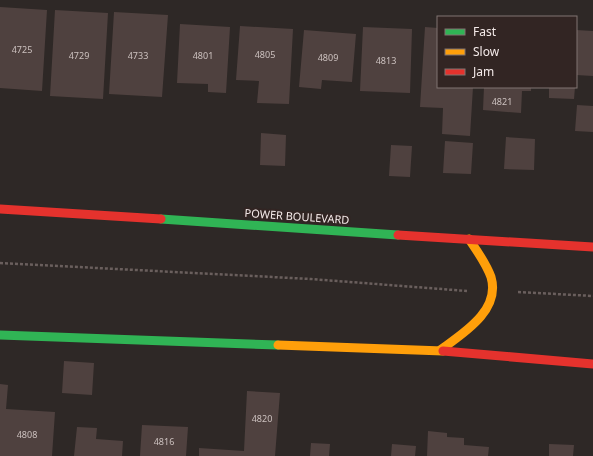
<svg xmlns="http://www.w3.org/2000/svg" width="593" height="456" viewBox="0 0 593 456" font-family="'Noto Sans',sans-serif">
  <style>
    .building { fill: #4f413f }
    .lines { fill: none; stroke-linecap: round; stroke-linejoin: round }
    .path { stroke: #6a5f5d; stroke-width: 2.5; stroke-dasharray: 3 2; stroke-linecap: butt }
    .fast { stroke: #30b455; stroke-width: 9 }
    .slow { stroke: #ff9f0a; stroke-width: 9 }
    .jam { stroke: #e5322d; stroke-width: 9 }
    .labels { text-anchor: middle; dominant-baseline: central; stroke-width: 4; stroke-linejoin: round; paint-order: stroke }
    .number-label { font-size: 9px; fill: #cbc0be }
    .street-label { font-size: 11px; fill: #f4eae9; stroke: #322523 }
  </style>
  <rect width="100%" height="100%" fill="#2e2826"/>
  <!-- building -->
  <path class="building" d="M 0,7 L 47,10 L 42,91 L 0,88 Z
    M 55,10 L 108,13 L 103,99 L 50,96 Z
    M 114,12 L 168,15 L 162,97 L 109,94 Z
    M 180,24 L 230,27 L 226,93 L 208,92 L 208,84 L 177,83 Z
    M 240,26 L 293,29 L 289,104 L 257,103 L 259,81 L 236,80 Z
    M 363,27 L 412,29 L 410,93 L 360,91 Z
    M 425,27 L 438,28 L 438,87 L 473,87 L 470,136 L 442,134 L 443,108 L 420,107 Z
    M 304,30 L 356,34 L 352,82 L 322,80 L 321,89 L 299,87 Z
    M 576,30 L 593,31 L 593,76 L 576,75 Z
    M 484,87 L 531,87 L 531,91 L 522,91 L 521,113 L 483,110 Z
    M 549,87 L 575,87 L 574,99 L 549,98 Z
    M 577,105 L 593,106 L 593,132 L 575,131 Z
    M 261,133 L 286,135 L 285,166 L 260,165 Z
    M 506,137 L 535,139 L 534,170 L 504,169 Z
    M 445,141 L 473,143 L 471,174 L 443,173 Z
    M 391,145 L 412,146 L 410,177 L 389,176 Z
    M 64,361 L 94,363 L 92,395 L 62,393 Z
    M 0,384 L 8,385 L 6,409 L 55,412 L 52,456 L 0,456 Z
    M 247,391 L 280,393 L 275,456 L 199,456 L 199,448 L 244,451 Z
    M 142,425 L 188,427 L 186,456 L 140,456 Z
    M 77,427 L 97,428 L 96,439 L 123,441 L 122,456 L 74,456 Z
    M 428,431 L 447,433 L 447,437 L 464,438 L 464,445 L 489,447 L 488,456 L 427,456 Z
    M 311,443 L 330,444 L 329,456 L 310,456 Z
    M 392,444 L 416,446 L 415,456 L 391,456 Z
    M 549,444 L 574,445 L 573,456 L 549,456 Z"/>
  <g class="lines">
    <!-- path -->
    <path class="path" d="M 0,263 L 311,279 L 467,291
      M 518,292 L 593,296"/>
    <!-- fast -->
    <path class="fast" d="M 161,219 L 398,235
      M 0,335 L 278,345"/>
    <!-- slow -->
    <path class="slow" d="M 278,345 L 443,351
      M 439,351 C 462,334 501,311 491,277 C 486,263 477,251 469,239"/>
    <!-- jam -->
    <path class="jam" d="M 0,209 L 161,219
      M 398,235 L 593,247
      M 443,351 L 593,364"/>
  </g>
  <g class="labels">
    <!-- number labels -->
    <g class="number-label">
      <text x="22" y="49">4725</text>
      <text x="265" y="54">4805</text>
      <text x="79" y="55">4729</text>
      <text x="138" y="55">4733</text>
      <text x="203" y="55">4801</text>
      <text x="328" y="57">4809</text>
      <text x="386" y="60">4813</text>
      <text x="502" y="101">4821</text>
      <text x="262" y="418">4820</text>
      <text x="27" y="434">4808</text>
      <text x="164" y="441">4816</text>
    </g>
    <!-- street labels -->
    <g class="street-label">
      <text transform="translate(297 216) rotate(4)">POWER BOULEVARD</text>
    </g>
  </g>
  <!-- legend -->
  <rect x="437" y="16" width="140" height="72" fill="#322523" stroke="#807472"/>
  <rect x="445" y="29" width="20" height="6" fill="#30b455" stroke="#807472"/>
  <text x="473" y="36" font-size="12" fill="#f4eae9">Fast</text>
  <rect x="445" y="49" width="20" height="6" fill="#ff9f0a" stroke="#807472"/>
  <text x="473" y="56" font-size="12" fill="#f4eae9">Slow</text>
  <rect x="445" y="69" width="20" height="6" fill="#e5322d" stroke="#807472"/>
  <text x="473" y="76" font-size="12" fill="#f4eae9">Jam</text>
</svg>
